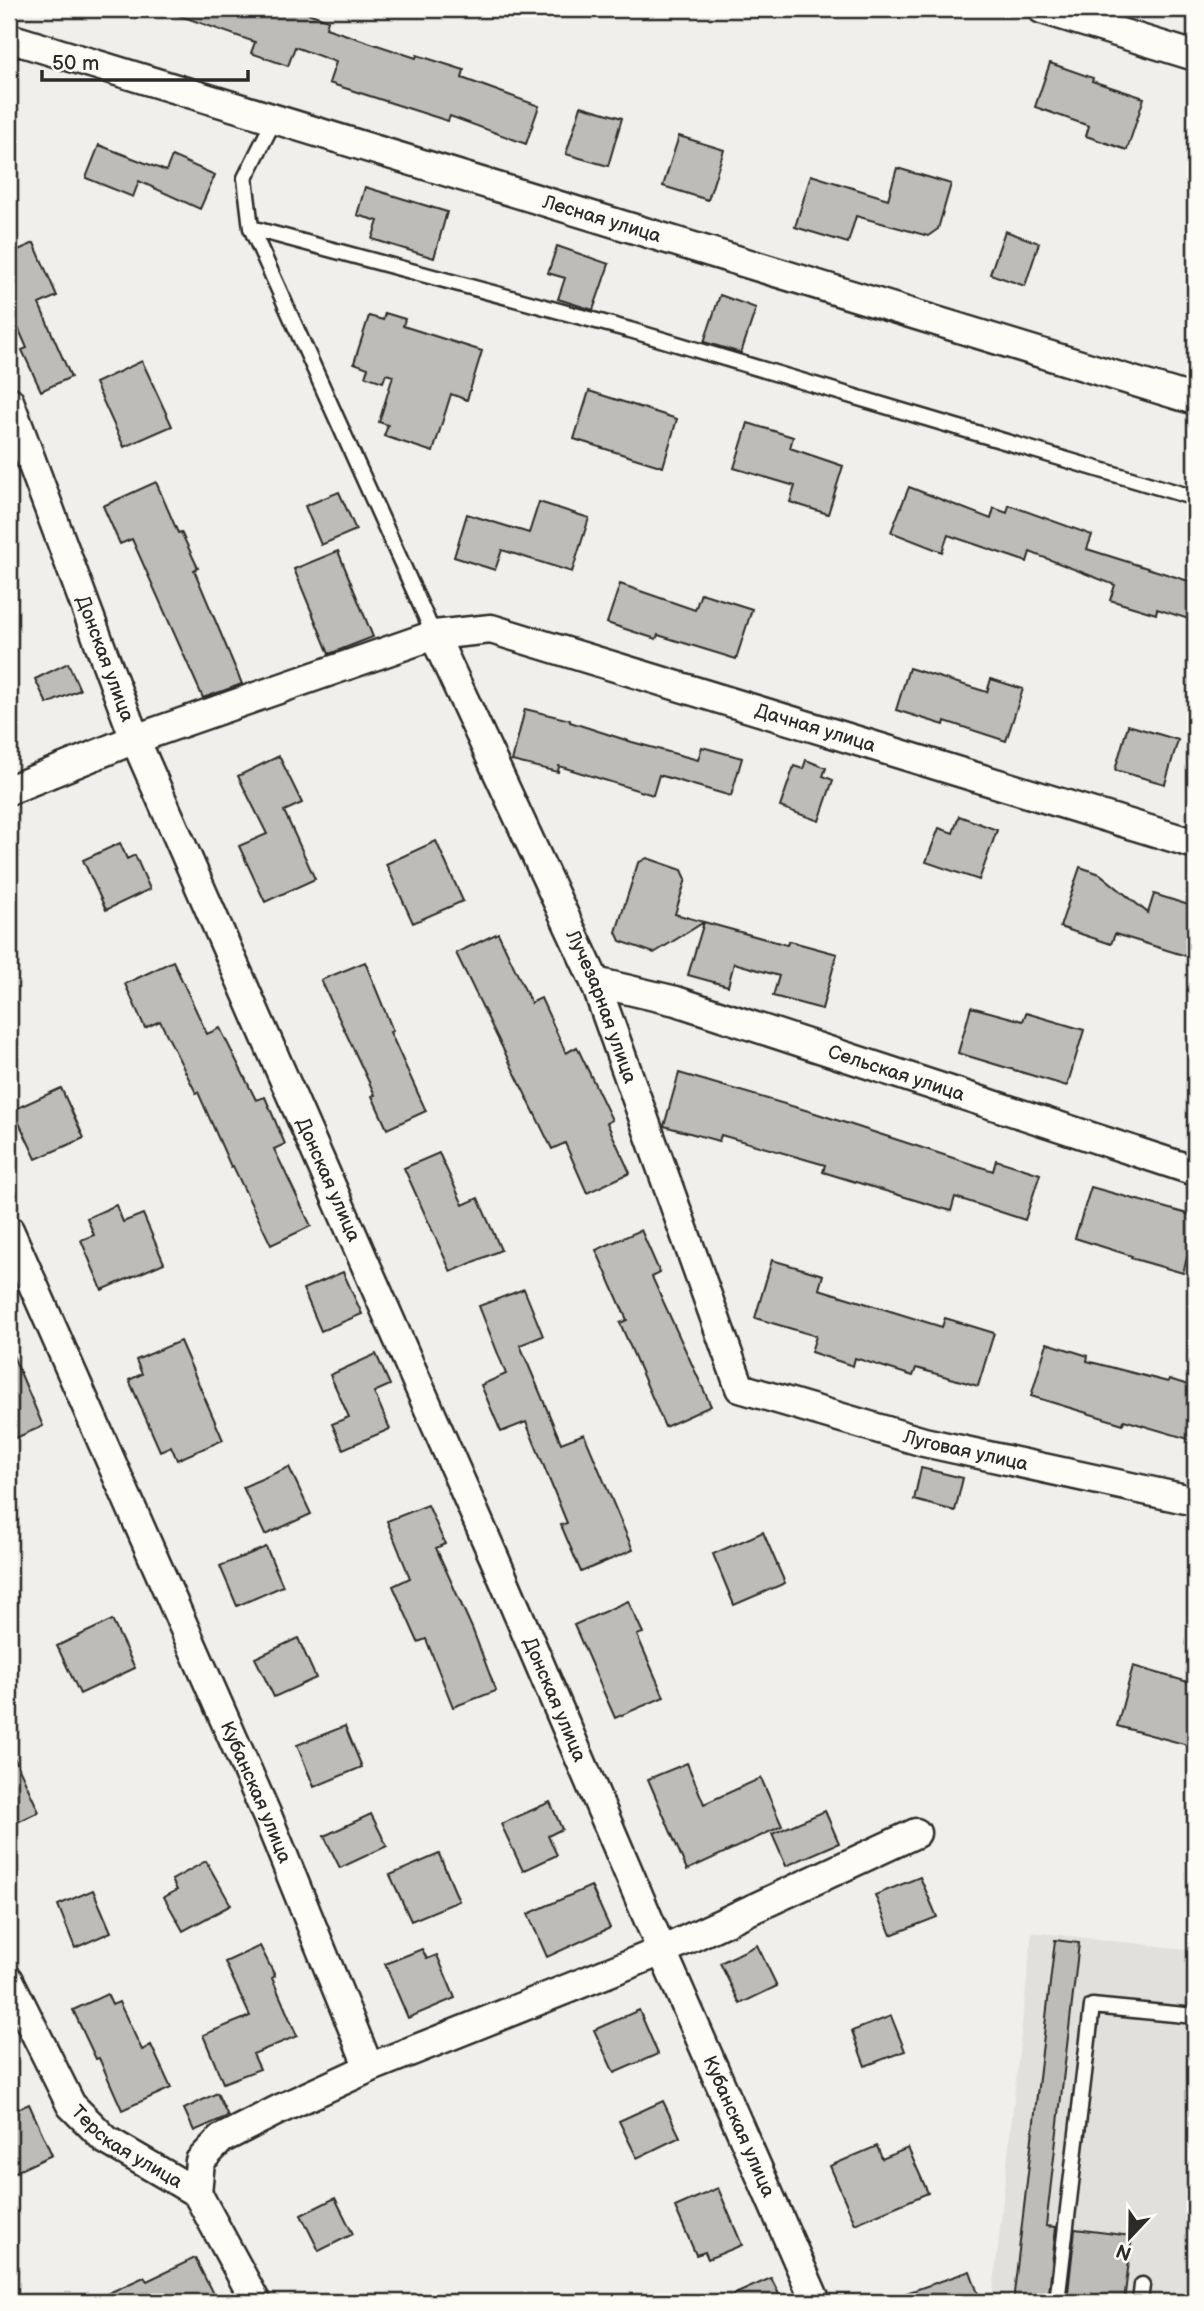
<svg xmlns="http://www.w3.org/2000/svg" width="1204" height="2311" viewBox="0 0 1204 2311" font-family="'Balsamiq Sans',sans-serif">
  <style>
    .built { fill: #e1e0dc }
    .building { fill: #bdbcb8; stroke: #2b2b2b; stroke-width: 2 }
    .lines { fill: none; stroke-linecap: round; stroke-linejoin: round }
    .service-casing { stroke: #2b2b2b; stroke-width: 19 }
    .minor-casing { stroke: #2b2b2b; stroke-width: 33 }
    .service { stroke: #fdfcf7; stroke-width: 14 }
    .minor { stroke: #fdfcf7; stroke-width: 28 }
    .labels { text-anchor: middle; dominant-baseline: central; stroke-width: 5; stroke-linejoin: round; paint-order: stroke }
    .street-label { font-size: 19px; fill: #2b2b2b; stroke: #fdfcf7 }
  </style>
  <rect width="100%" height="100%" fill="#f0efeb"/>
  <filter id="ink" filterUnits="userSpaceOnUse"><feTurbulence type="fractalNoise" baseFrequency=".0143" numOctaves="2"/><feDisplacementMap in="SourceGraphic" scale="14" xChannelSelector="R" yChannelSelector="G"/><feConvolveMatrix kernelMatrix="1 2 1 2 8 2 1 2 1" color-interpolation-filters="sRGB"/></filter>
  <g filter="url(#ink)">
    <!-- built -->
    <path class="built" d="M 1032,1932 L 1195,1950 L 1195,2302 L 992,2302 Z"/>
    <!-- building -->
    <path class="building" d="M 170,9 L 296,9 L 328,20 L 326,28 L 416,58 L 417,55 L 464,70 L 462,78 L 539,106 L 526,144 L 450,116 L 448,121 L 329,83 L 336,62 L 295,47 L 288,66 L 251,53 L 255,42 L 169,12 Z
      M 1050,63 L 1093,78 L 1092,81 L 1144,98 L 1127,150 L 1086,136 L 1089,126 L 1035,107 Z
      M 581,106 L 622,118 L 608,166 L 566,154 Z
      M 679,136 L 724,150 L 708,200 L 663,186 Z
      M 99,145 L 166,171 L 172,156 L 215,175 L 200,209 L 139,181 L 133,197 L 86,178 Z
      M 897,168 L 951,184 L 938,229 L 928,236 L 856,216 L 848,243 L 795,227 L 811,175 L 888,199 Z
      M 365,187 L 447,212 L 434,258 L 372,239 L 378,221 L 357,215 Z
      M 1005,231 L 1039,243 L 1025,286 L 990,274 Z
      M 34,243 L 57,296 L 39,304 L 71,377 L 41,391 L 22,350 L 27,348 L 9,307 L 9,254 Z
      M 557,246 L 609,264 L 593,310 L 558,299 L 565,278 L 548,273 Z
      M 720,295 L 756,308 L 741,353 L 704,342 Z
      M 385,313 L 405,319 L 403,326 L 482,351 L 467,400 L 451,394 L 433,452 L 384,436 L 388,425 L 379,422 L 393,376 L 386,374 L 383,382 L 365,376 L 368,368 L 354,363 L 369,316 L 383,320 Z
      M 142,361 L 172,426 L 124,447 L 95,383 Z
      M 589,391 L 677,419 L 663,467 L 574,439 Z
      M 748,423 L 793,437 L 790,448 L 843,466 L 828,514 L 790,502 L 795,486 L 734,468 Z
      M 156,482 L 178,533 L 181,532 L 198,568 L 194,570 L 242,684 L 203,698 L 132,539 L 120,544 L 103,506 Z
      M 909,487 L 991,519 L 994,508 L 1007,513 L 1009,505 L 1092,535 L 1087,549 L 1195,583 L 1195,621 L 1157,609 L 1156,614 L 1110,600 L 1115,585 L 1030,552 L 1027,562 L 948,535 L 942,552 L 891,532 Z
      M 339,492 L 356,530 L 321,545 L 305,506 Z
      M 539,502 L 589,518 L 572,572 L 502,550 L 495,570 L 454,557 L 467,514 L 529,533 Z
      M 338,551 L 373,637 L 329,654 L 294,569 Z
      M 620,584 L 695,610 L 701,593 L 752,609 L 736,659 L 658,635 L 656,639 L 607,623 Z
      M 68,663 L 80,690 L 47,704 L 35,679 Z
      M 909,668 L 987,692 L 991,679 L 1023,689 L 1006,741 L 945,721 L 944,725 L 896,710 Z
      M 525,709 L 570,720 L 570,722 L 632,742 L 698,760 L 702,747 L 742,758 L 731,796 L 659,775 L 653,795 L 559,766 L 558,772 L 512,761 Z
      M 1128,725 L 1178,740 L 1165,784 L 1115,770 Z
      M 279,756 L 302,803 L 284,811 L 315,879 L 265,902 L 239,846 L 267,834 L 238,776 Z
      M 806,760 L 826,768 L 823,776 L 833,780 L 819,821 L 780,807 L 794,766 L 803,769 Z
      M 959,816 L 997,830 L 979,880 L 926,862 L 939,828 L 953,833 Z
      M 436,841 L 463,901 L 413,923 L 386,864 Z
      M 120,843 L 127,859 L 135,855 L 150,889 L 106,910 L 83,860 Z
      M 647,858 L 682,870 L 686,879 L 675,914 L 704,922 L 654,953 L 620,941 L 616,932 L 638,863 Z
      M 1080,867 L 1100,874 L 1148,913 L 1154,894 L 1195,907 L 1195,928 L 1186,956 L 1115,934 L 1111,944 L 1060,927 Z
      M 704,922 L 787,945 L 789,941 L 837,954 L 822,1009 L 773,996 L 779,976 L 734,963 L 728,986 L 688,975 Z
      M 498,933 L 531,1003 L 541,998 L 566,1053 L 577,1047 L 612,1120 L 607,1123 L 630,1173 L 587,1193 L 565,1143 L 552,1149 L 456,953 Z
      M 173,961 L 207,1034 L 220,1028 L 256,1100 L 265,1097 L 285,1144 L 274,1149 L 311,1226 L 271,1245 L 233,1166 L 231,1167 L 198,1092 L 196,1093 L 160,1021 L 145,1028 L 125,984 Z
      M 365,962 L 393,1031 L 390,1032 L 426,1111 L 387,1129 L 372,1096 L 375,1095 L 321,980 Z
      M 971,1007 L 1023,1021 L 1026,1013 L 1084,1030 L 1067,1086 L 958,1053 Z
      M 679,1073 L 812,1112 L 993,1171 L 996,1160 L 1040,1174 L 1025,1220 L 955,1197 L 951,1211 L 823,1172 L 825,1165 L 721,1135 L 719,1141 L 664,1126 Z
      M 61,1088 L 84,1138 L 36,1159 L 13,1110 Z
      M 439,1153 L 463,1205 L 478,1198 L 501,1250 L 451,1272 L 404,1168 Z
      M 1091,1187 L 1195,1216 L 1195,1228 L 1183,1273 L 1131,1258 L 1132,1256 L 1075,1238 Z
      M 116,1205 L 123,1222 L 143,1214 L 164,1263 L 102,1290 L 81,1240 L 94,1235 L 87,1218 Z
      M 641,1230 L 660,1273 L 652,1277 L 711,1406 L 665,1427 L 620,1323 L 627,1320 L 596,1250 Z
      M 772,1260 L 823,1275 L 819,1289 L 942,1327 L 945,1318 L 994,1333 L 978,1386 L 916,1368 L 913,1376 L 855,1358 L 853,1366 L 811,1352 L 816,1336 L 755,1318 Z
      M 343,1272 L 362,1314 L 321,1331 L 303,1289 Z
      M 524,1289 L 543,1336 L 520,1345 L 561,1443 L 584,1434 L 633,1550 L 581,1572 L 561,1525 L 567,1523 L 526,1422 L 501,1432 L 481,1385 L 506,1374 L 479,1306 Z
      M 180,1341 L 223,1440 L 177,1460 L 171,1446 L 160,1451 L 129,1380 L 142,1374 L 136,1360 Z
      M 1047,1343 L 1088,1356 L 1087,1361 L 1168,1382 L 1169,1379 L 1195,1387 L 1195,1441 L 1124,1420 L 1123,1424 L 1031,1396 Z
      M 9,1346 L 43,1426 L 9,1441 Z
      M 376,1354 L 390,1385 L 374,1392 L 390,1429 L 343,1449 L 332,1424 L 349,1417 L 330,1375 Z
      M 289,1467 L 311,1514 L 265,1535 L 243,1487 Z
      M 921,1468 L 963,1478 L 955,1511 L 914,1500 Z
      M 428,1505 L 445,1544 L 436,1548 L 472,1628 L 496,1691 L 453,1707 L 426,1639 L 418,1642 L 393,1586 L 410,1578 L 387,1521 Z
      M 763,1532 L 785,1583 L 734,1605 L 713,1554 Z
      M 266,1547 L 283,1586 L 237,1606 L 220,1566 Z
      M 628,1601 L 643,1633 L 637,1635 L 664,1697 L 615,1718 L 574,1625 Z
      M 112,1620 L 135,1668 L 80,1694 L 57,1646 Z
      M 298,1638 L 316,1678 L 274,1697 L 255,1658 Z
      M 1133,1666 L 1195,1684 L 1195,1747 L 1117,1726 Z
      M 345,1726 L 362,1767 L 314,1787 L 297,1745 Z
      M 9,1746 L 39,1812 L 9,1826 Z
      M 687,1763 L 704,1804 L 761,1778 L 782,1826 L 687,1870 L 648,1779 Z
      M 550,1802 L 562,1829 L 548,1836 L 557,1855 L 523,1871 L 501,1824 Z
      M 825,1811 L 839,1843 L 786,1866 L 772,1834 Z
      M 371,1814 L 387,1846 L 340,1868 L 324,1836 Z
      M 439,1854 L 459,1901 L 411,1921 L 390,1875 Z
      M 206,1861 L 231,1905 L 183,1931 L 164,1897 L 177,1890 L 172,1880 Z
      M 920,1877 L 937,1917 L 891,1935 L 875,1895 Z
      M 591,1886 L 610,1928 L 547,1957 L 528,1914 Z
      M 93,1890 L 111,1932 L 75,1948 L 58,1905 Z
      M 1055,1940 L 1079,1943 L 1046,2226 L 1056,2227 L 1048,2302 L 1013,2302 Z
      M 757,1945 L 777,1986 L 740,2004 L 720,1963 Z
      M 260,1946 L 275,1976 L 272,1978 L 297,2036 L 253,2054 L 260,2069 L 223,2083 L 203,2035 L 250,2016 L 225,1962 Z
      M 422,1949 L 427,1959 L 437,1955 L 455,1998 L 408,2018 L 385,1964 Z
      M 107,1994 L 112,2005 L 119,2002 L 142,2050 L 151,2045 L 171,2088 L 122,2110 L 99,2058 L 96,2059 L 73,2010 Z
      M 639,2010 L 658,2054 L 614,2073 L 594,2030 Z
      M 891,2016 L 905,2051 L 865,2066 L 852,2031 Z
      M 217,2093 L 228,2116 L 194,2131 L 184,2109 Z
      M 663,2101 L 680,2137 L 637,2158 L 619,2121 Z
      M 29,2104 L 52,2155 L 9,2175 L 9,2113 Z
      M 877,2146 L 882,2159 L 908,2148 L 928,2193 L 855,2224 L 830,2166 Z
      M 718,2188 L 742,2245 L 708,2259 L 705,2252 L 696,2255 L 675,2207 Z
      M 335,2198 L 353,2234 L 319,2251 L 301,2215 Z
      M 1075,2229 L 1132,2236 L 1124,2302 L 1067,2302 Z
      M 195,2258 L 217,2302 L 89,2302 L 144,2277 L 147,2281 Z
      M 970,2271 L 981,2302 L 889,2302 L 889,2299 Z
      M 771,2278 L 783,2302 L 717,2302 Z"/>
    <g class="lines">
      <defs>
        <path id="service" d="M 274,120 L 245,178 L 251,228 L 434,635
          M 251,228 L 630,330 L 1195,498
          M 1057,2302 L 1092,2006 L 1195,2016
          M 1140,2302 L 1142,2285"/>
        <g id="minor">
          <path d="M 1042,9 L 1195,56"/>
          <path id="s1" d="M 9,38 L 1195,400"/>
          <path id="s2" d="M 9,401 L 135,739 L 496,1562 L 662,1951 L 816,2302"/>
          <path id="s3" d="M 434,635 L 595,982 L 740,1388 L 924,1442 L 1195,1501"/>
          <path id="s4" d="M 9,790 L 135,739 L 434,635 L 491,629 L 1195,844"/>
          <path id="s5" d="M 595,982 L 676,1001 L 1195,1171"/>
          <path id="s6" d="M 9,1230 L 268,1818 L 369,2068"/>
          <path id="s7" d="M 9,1980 L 71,2105 L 106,2140 L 197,2193 L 256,2302"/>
          <path d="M 197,2193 L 200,2161 L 221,2139 L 278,2110 L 369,2068 L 662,1951 L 916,1833"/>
        </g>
      </defs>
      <!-- service casing -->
      <use href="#service" class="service-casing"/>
      <!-- minor casing -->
      <use href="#minor" class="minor-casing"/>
      <!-- service -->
      <use href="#service" class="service"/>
      <!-- minor -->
      <use href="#minor" class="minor"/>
    </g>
  </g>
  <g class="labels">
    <!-- street labels -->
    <g class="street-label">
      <text stroke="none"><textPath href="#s1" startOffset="620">Лесная улица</textPath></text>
      <text stroke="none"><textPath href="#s2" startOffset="275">Донская улица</textPath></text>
      <text stroke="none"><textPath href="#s4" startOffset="849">Дачная улица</textPath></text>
      <text stroke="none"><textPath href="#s3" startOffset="408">Лучезарная улица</textPath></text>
      <text stroke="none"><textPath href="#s5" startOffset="315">Сельская улица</textPath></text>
      <text stroke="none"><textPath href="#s2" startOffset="842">Донская улица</textPath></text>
      <text stroke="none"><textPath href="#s3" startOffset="1048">Луговая улица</textPath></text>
      <text stroke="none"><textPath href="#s2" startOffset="1409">Донская улица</textPath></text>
      <text stroke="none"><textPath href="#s6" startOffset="614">Кубанская улица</textPath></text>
      <text stroke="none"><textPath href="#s2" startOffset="1874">Кубанская улица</textPath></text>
      <text stroke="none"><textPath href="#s7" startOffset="210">Терская улица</textPath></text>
    </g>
  </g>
  <!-- margin -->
  <rect width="1204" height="2311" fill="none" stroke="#fdfcf7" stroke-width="35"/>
  <rect x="18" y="18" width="1169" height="2276" fill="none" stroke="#2b2b2b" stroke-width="2.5" filter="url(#ink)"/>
  <!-- north arrow -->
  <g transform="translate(1130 2237) rotate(202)" stroke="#fdfcf7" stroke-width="5" paint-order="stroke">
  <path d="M0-5L12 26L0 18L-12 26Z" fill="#2b2b2b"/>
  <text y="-10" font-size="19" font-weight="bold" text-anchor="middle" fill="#2b2b2b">N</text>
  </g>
  <!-- scale -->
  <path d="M42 70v10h206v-10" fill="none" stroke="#2b2b2b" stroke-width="3.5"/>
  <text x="52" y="70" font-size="21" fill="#2b2b2b" stroke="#fdfcf7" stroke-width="5" paint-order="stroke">50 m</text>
</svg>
